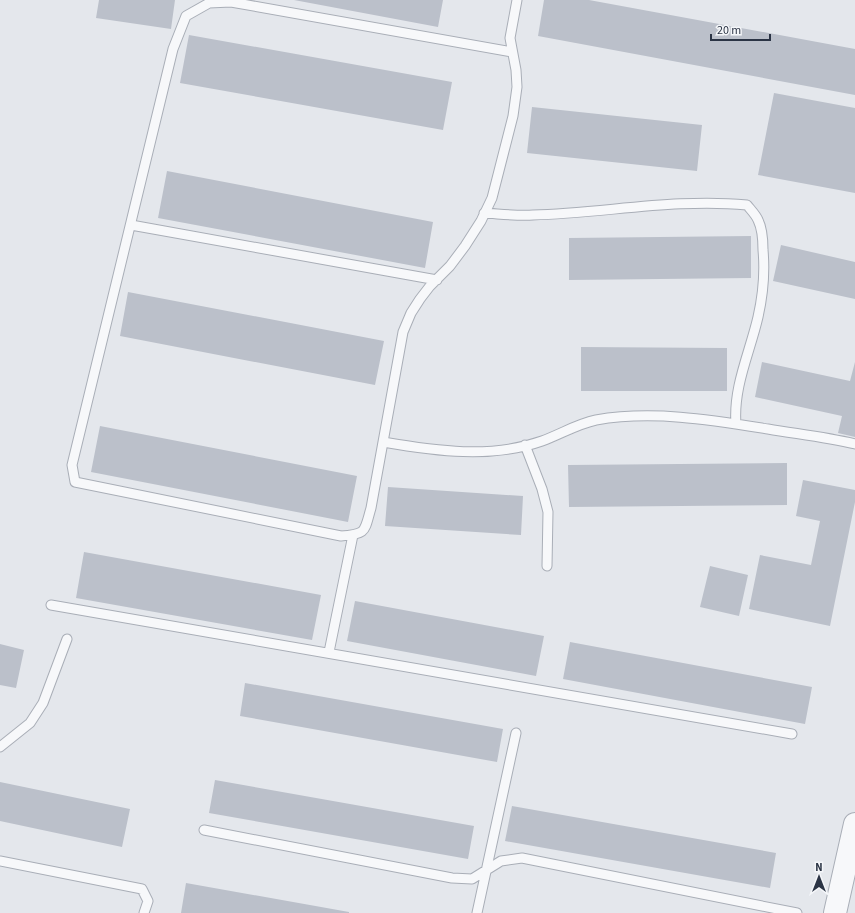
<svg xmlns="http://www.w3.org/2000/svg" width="855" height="913" viewBox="0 0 855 913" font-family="'Source Sans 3',sans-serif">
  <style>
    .building { fill: #bbc0ca }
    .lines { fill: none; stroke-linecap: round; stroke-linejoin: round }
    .service-casing { stroke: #a9aeb7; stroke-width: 11 }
    .tertiary-casing { stroke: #a9aeb7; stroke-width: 24 }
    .service { stroke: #f7f8fa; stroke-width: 9 }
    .tertiary { stroke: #f7f8fa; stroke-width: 22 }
  </style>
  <rect width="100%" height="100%" fill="#e4e7ec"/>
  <!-- building -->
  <path class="building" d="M 99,0 L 175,0 L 171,29 L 96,18 Z
    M 294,0 L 443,0 L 438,27 Z
    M 544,0 L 589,0 L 855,49 L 855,95 L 538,36 Z
    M 189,35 L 452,82 L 443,130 L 180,83 Z
    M 774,93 L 855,108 L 855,193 L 758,175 Z
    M 532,107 L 702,125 L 697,171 L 527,153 Z
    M 167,171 L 433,222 L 425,268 L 158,218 Z
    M 751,236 L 751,278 L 569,280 L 569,238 Z
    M 781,245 L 855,262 L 855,299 L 773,281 Z
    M 128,292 L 384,341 L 375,385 L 120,336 Z
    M 581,347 L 727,348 L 727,391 L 581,391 Z
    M 762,362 L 850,381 L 855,362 L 855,437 L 838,433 L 842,416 L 755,397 Z
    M 100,426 L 357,476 L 348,522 L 91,472 Z
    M 787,463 L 787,505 L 569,507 L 568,465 Z
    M 803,480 L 855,490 L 855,502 L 830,626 L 749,609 L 760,555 L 811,565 L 820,521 L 796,516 Z
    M 388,487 L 523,496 L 521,535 L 385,526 Z
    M 84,552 L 321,595 L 312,640 L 76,598 Z
    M 710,566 L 748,575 L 739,616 L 700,607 Z
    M 355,601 L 544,636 L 536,676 L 347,641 Z
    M 570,642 L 812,687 L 805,724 L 563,679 Z
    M 0,644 L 24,650 L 16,688 L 0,685 Z
    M 245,683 L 503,729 L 497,762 L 240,716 Z
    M 215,780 L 474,826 L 468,859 L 209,813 Z
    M 0,782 L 130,809 L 122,847 L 0,821 Z
    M 512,806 L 776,853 L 770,888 L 505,841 Z
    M 186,883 L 349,912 L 349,913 L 181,913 Z"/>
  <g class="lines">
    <defs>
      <path id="service" d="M 512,52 L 231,2 L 209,3 L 186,16 L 173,49 L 72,465 L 75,482 L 341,536 C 367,534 364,532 371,508 L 403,332 L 411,313 L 420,299 L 430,286 L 450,266 L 465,246 L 481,221 L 492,198 L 513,116 L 517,87 L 516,70 L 510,38 L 517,0
        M 484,213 C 501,214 517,216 533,215 C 605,213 676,198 747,205 C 751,210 756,215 758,220 C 762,228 763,241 763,250 C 765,272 763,295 758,317 C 750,352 733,387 736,424
        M 131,225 L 437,280
        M 383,442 C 436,451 491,459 542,441 C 561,434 577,424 596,420 C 653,410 712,420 768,429 C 797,434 826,437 855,444
        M 525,445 L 542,489 L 548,512 L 547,566
        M 51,605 L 792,734
        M 329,652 L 353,535
        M 0,747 L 30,723 L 43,703 L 67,639
        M 204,830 L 452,878 L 472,879 L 501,861 L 522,858 L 797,913
        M 0,861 L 142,889 L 148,901 L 144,913
        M 477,913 L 516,733"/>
      <path id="tertiary" d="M 835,913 L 855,824"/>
    </defs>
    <!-- service casing -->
    <use href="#service" class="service-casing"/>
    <!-- tertiary casing -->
    <use href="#tertiary" class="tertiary-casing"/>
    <!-- service -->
    <use href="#service" class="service"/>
    <!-- tertiary -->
    <use href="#tertiary" class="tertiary"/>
  </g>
  <!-- north arrow -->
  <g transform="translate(819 877)" stroke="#f4f6f9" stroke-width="3" paint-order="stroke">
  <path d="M0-3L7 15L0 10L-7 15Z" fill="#2b3445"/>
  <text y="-6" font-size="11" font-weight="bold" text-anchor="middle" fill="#2b3445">N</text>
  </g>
  <!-- scale -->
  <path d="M711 34v6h59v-6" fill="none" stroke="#2b3445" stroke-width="2"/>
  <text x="717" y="34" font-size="12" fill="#2b3445" stroke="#f4f6f9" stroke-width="3" paint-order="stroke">20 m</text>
</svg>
